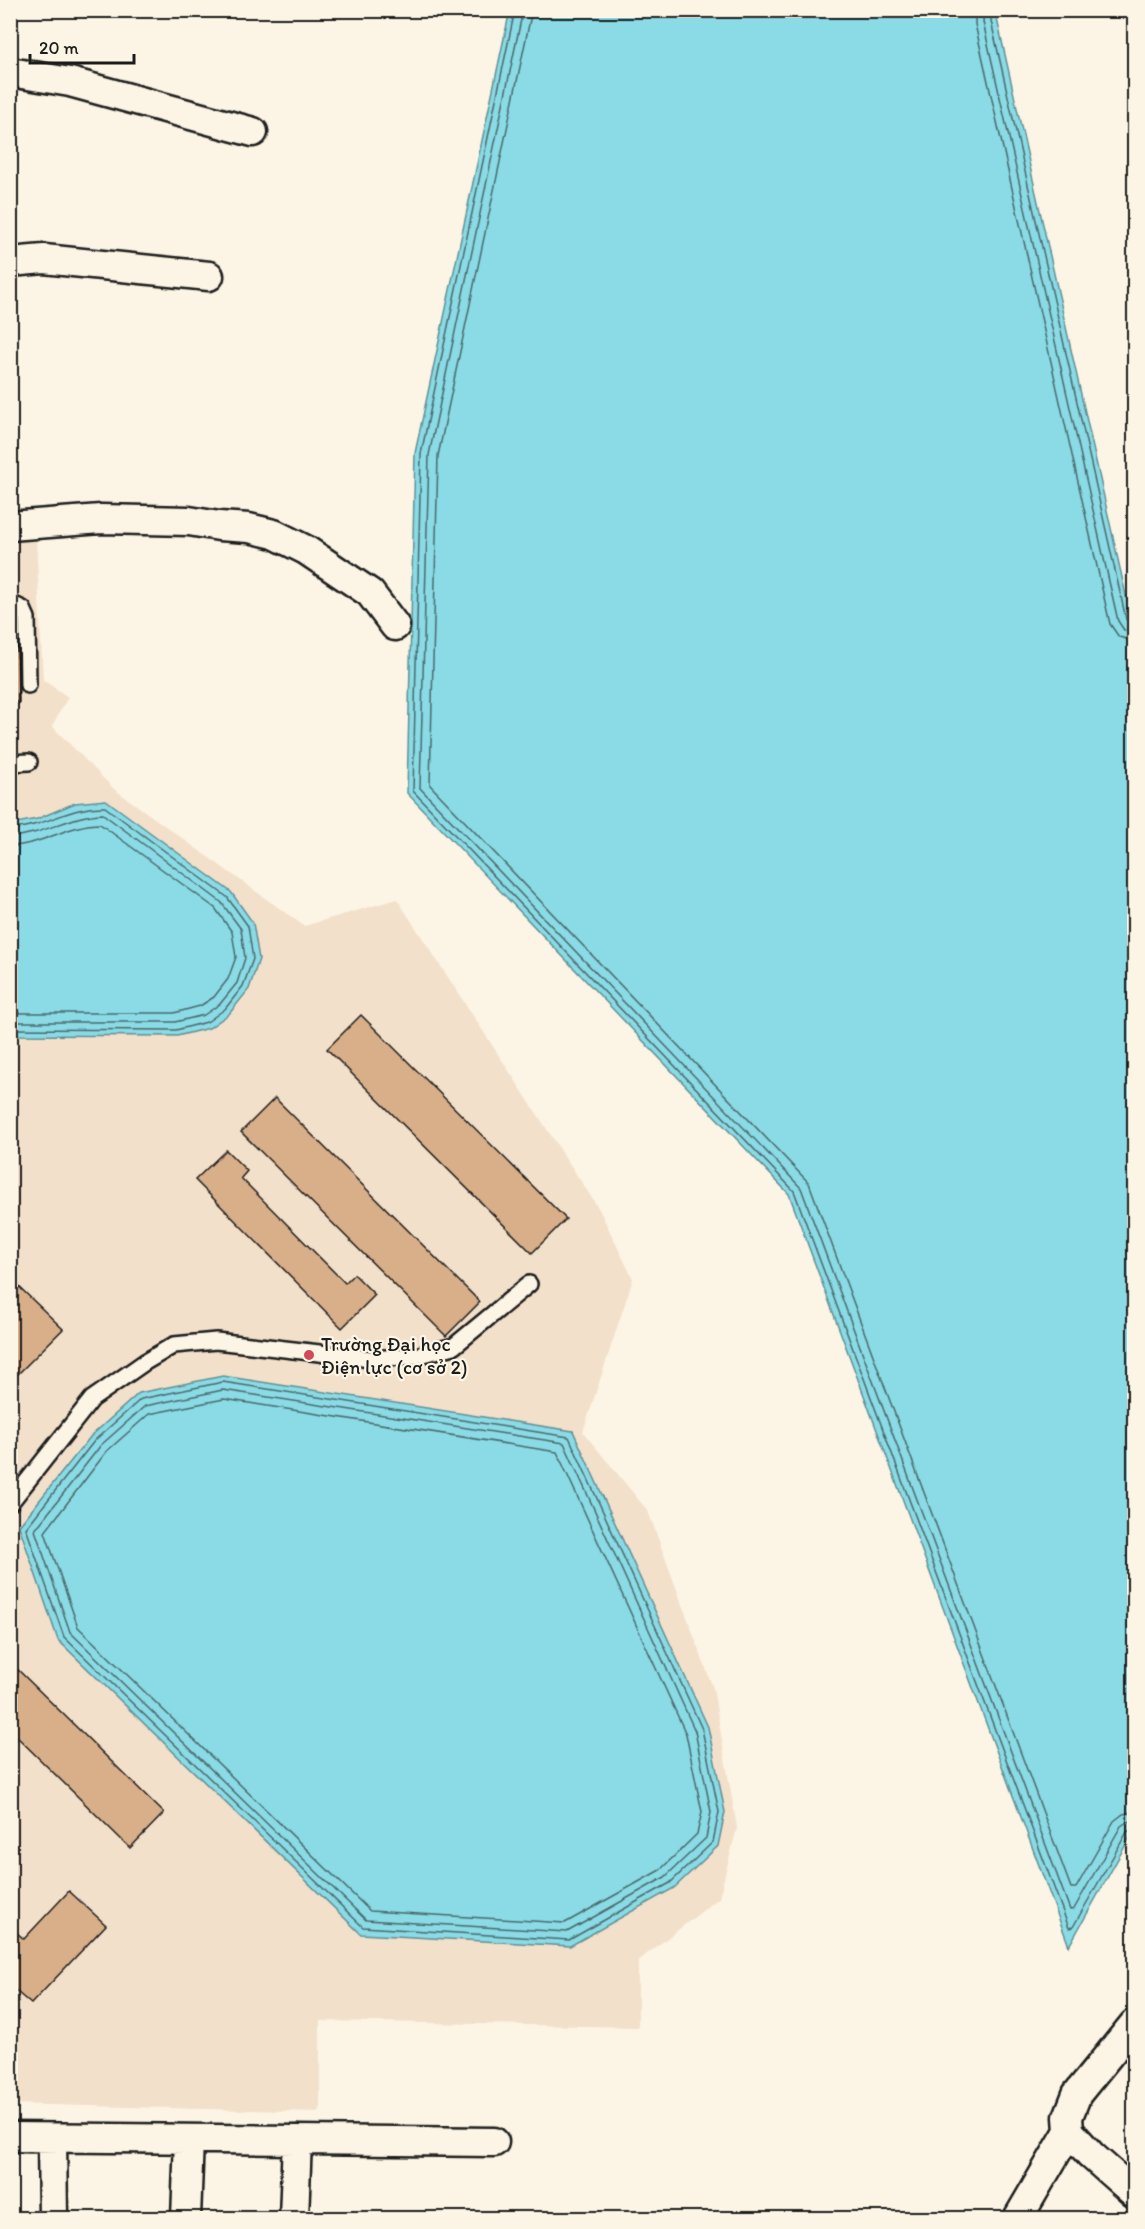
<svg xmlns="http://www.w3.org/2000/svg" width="1145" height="2229" viewBox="0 0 1145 2229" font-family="Itim,sans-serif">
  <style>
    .built { fill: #f2e0ca }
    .water { fill: #8adbe5; stroke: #5e8f95; stroke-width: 1.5 }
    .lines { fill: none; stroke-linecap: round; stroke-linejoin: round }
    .shore { stroke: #48686c; stroke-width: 1.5 }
    .building { fill: #d9af8a; stroke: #1c1c1c; stroke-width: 1.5 }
    .lane-casing { stroke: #1c1c1c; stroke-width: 20 }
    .street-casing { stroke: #1c1c1c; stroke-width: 33 }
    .lane { stroke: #fcf5e5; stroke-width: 15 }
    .street { stroke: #fcf5e5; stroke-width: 28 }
    .poi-dot { fill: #d1495b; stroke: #fcf5e5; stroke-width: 2 }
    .labels { text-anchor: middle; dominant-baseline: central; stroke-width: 4.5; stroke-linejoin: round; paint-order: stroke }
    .poi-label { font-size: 20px; fill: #1c1c1c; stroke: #fcf5e5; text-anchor: start }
  </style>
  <rect width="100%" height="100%" fill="#fcf5e5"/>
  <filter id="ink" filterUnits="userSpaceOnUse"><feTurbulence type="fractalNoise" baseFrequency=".0167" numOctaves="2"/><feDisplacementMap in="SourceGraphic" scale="12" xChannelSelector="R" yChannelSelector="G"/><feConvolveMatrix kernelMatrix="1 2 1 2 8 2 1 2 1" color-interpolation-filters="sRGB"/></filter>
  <g filter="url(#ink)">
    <!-- built -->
    <path class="built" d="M 36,537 L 43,680 L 68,697 L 52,726 L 114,789 L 304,926 L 397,899 L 599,1209 L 633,1279 L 583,1432 L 648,1511 L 713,1688 L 737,1828 L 719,1898 L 638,1961 L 638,2027 L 320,2021 L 320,2112 L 11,2104 L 10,538 Z"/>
    <!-- water -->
    <path class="water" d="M 510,10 L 998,11 L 997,19 L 1134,631 L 1134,1830 L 1069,1946 L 789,1194 L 407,793 L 415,453 Z
      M 106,800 L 231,892 L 253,923 L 259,959 L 249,989 L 229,1014 L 209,1028 L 177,1036 L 11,1035 L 11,824 L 37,819 L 75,803 Z
      M 223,1376 L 573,1431 L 708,1727 L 725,1812 L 718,1846 L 674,1888 L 570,1946 L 361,1934 L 58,1640 L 19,1526 L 91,1436 L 139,1393 Z"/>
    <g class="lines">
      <!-- shore -->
      <path class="shore" d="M 515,10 L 421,454 L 413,791 L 794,1191 L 1069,1928 L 1073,1927 L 1127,1832 L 1134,1828
        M 523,10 L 429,455 L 420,788 L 801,1188 L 1070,1910 L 1074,1909 L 1121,1826 L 1127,1822 L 1134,1821
        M 532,10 L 438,456 L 430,785 L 809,1183 L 1071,1888 L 1076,1888 L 1114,1821 L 1123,1814 L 1134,1812
        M 975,10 L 975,24 L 1110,624 L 1119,637 L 1134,641
        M 984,10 L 983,22 L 1118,621 L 1124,630 L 1134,632
        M 992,10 L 991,21 L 1126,619 L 1129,624 L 1134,625
        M 10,829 C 46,827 69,806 105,807 L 227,897 L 248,926 L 253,959 L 243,986 L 225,1009 L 207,1022 L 176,1030 L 10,1029
        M 10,837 C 45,835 69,815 103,814 L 221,902 L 241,929 L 245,958 L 237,983 L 220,1004 L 204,1015 L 175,1022 L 10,1022
        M 10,846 C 43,845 69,824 100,824 L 215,908 L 232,932 L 236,957 L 228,979 L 214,997 L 200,1006 L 174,1013 L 10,1013
        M 223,1382 L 569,1437 L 702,1729 L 719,1812 L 713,1842 L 670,1883 L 569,1940 L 363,1927 L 64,1637 L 26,1528 L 95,1440 L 141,1399 Z
        M 223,1390 L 564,1443 L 695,1731 L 711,1812 L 706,1838 L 665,1877 L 567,1932 L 366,1920 L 70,1632 L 35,1530 L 101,1445 L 145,1406 Z
        M 224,1399 L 557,1452 L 686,1734 L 702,1812 L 697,1834 L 660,1870 L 565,1923 L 370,1911 L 78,1627 L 45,1532 L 107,1451 L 149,1414 Z"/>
    </g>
    <!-- building -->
    <path class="building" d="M 10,625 L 16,625 L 19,702 L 10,702 Z
      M 361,1015 L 566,1219 L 532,1253 L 327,1049 Z
      M 275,1098 L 480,1302 L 446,1336 L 241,1132 Z
      M 226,1150 L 247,1171 L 241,1178 L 345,1283 L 354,1274 L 375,1295 L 342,1328 L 195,1180 Z
      M 10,1278 L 63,1329 L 10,1382 Z
      M 10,1662 L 164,1813 L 130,1848 L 10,1730 Z
      M 69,1891 L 106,1925 L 31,2004 L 10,1986 L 10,1927 L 24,1939 Z"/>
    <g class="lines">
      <defs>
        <path id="lane" d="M 10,603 L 23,609 L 27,618 L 28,685
          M 10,763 L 29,762
          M 10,1503 L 92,1399 L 145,1362 L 174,1345 L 216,1341 L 371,1359 L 416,1356 L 454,1346 L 529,1284"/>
        <path id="street" d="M 10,72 L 70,82 L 253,132
          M 10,262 L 44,259 L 209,276
          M 10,526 L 101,519 L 189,521 L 219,526 L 249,528 L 274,534 L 306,550 L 370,593 L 395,626
          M 1134,2024 L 1077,2094 L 1068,2117 L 1069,2131 L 1091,2155 L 1134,2193
          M 10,2137 L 494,2142
          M 52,2138 L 53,2218
          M 186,2218 L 189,2139
          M 294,2218 L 297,2140
          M 1018,2218 L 1069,2131"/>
      </defs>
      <!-- lane casing -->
      <use href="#lane" class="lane-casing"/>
      <!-- street casing -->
      <use href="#street" class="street-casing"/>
      <!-- lane -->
      <use href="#lane" class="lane"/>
      <!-- street -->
      <use href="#street" class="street"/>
    </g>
  </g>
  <!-- markers -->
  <circle class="poi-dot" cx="309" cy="1355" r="6"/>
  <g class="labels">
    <!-- poi labels -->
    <g class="poi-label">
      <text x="321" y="1344">Trường Đại học<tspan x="321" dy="23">Điện lực (cơ sở 2)</tspan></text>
    </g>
  </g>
  <!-- margin -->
  <rect width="1145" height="2229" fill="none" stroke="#fcf5e5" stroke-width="36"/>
  <rect x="18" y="18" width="1109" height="2193" fill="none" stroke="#1c1c1c" stroke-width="2" filter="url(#ink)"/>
  <!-- scale -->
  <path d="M30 54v9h104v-9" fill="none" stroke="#1c1c1c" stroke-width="3"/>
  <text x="39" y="54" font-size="18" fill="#1c1c1c" stroke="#fcf5e5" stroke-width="4.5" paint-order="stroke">20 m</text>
</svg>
